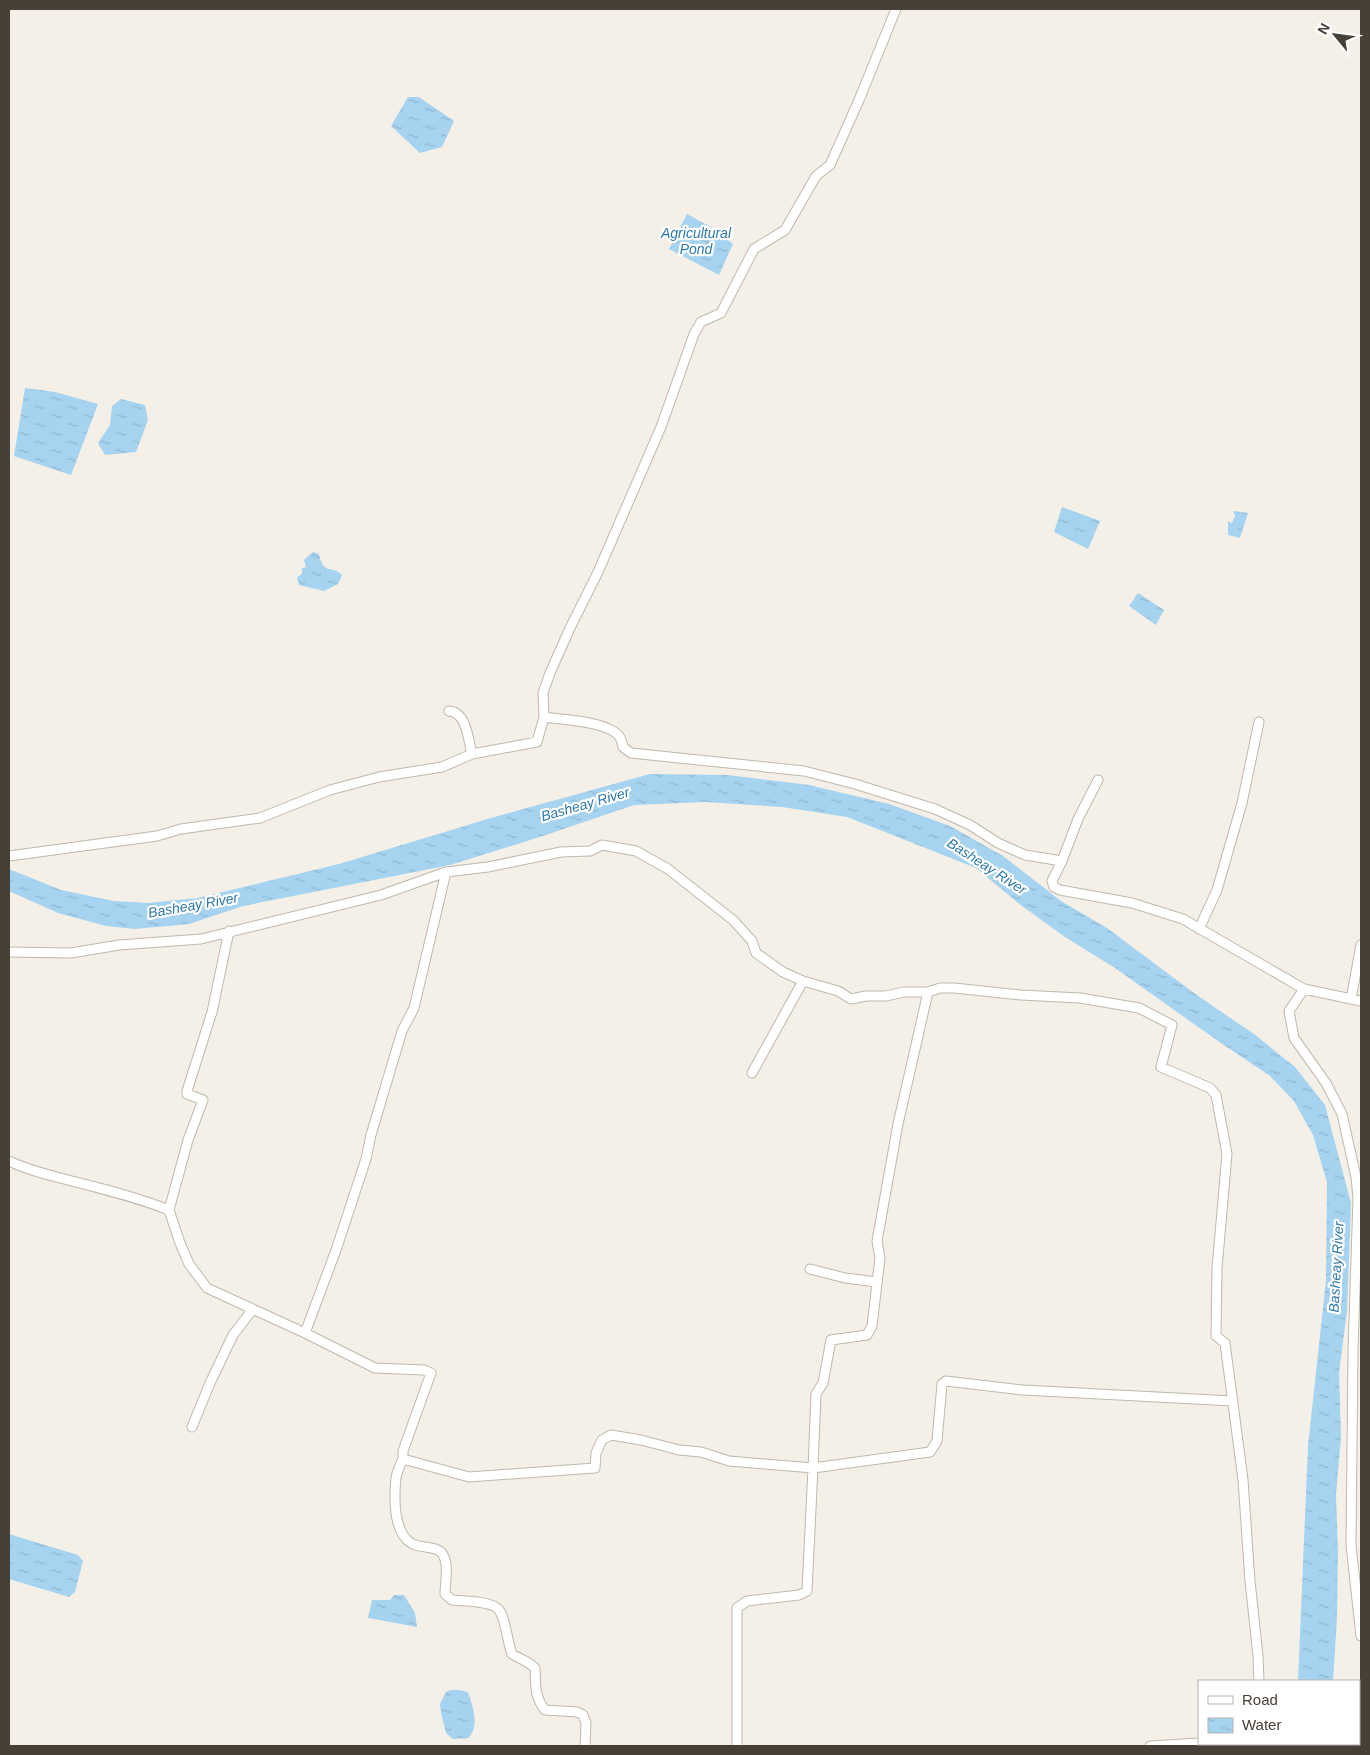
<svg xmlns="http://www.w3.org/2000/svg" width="1370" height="1755" viewBox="0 0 1370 1755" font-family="Arial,sans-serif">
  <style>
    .water { fill: url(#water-ripples) }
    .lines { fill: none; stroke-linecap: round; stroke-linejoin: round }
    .minor-casing { stroke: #bfb8ab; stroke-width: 11 }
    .minor { stroke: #fff; stroke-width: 9 }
    .labels { text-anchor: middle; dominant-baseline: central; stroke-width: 4.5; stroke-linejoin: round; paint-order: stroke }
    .water-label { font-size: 14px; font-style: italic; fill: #2e79ab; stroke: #fff }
  </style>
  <defs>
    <pattern id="water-ripples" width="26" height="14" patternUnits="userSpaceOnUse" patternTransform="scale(1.25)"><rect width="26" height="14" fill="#a5d3f0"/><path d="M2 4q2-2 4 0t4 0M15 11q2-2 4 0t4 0" fill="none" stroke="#8fb6ce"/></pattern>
  </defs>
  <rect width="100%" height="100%" fill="#f4f0e8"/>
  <!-- water -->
  <path class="water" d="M 408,97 L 419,97 L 454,121 L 442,147 L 420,153 L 391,126 Z
    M 687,214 L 727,236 L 727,239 L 733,244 L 719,275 L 669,249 Z
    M 25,388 L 55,392 L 98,404 L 71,475 L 14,456 Z
    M 121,399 L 145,405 L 148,420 L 136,452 L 105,455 L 98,443 L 110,425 L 112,406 Z
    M 1062,507 L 1100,521 L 1088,549 L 1054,532 Z
    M 1233,511 L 1248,513 L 1240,538 L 1228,535 L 1228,522 L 1232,523 L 1235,516 Z
    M 313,552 L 319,554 C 324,577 332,564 342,575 L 338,584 L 324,591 L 299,585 L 297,577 L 302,574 L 302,568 L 306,567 L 304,560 Z
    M 1138,593 L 1164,610 L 1156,625 L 1129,606 Z
    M 650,774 L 728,775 L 809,785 L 889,804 L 950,826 L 1003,856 L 1061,901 L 1107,928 L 1198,996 L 1254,1034 L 1295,1067 L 1325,1105 L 1351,1203 L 1347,1311 L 1339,1373 L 1341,1437 L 1336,1495 L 1338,1551 L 1337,1618 L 1333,1681 L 1298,1681 L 1308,1446 L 1326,1280 L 1327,1182 L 1313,1135 L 1294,1101 L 1270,1076 L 1218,1041 L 1115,968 L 1065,937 L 1022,906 L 976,868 L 847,817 L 782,807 L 705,802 L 634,805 L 543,836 L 450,865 L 243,906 L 189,924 L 135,929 L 106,926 L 58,913 L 9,891 L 9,869 L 61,890 L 114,901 L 148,903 L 198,898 L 339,864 L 491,818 Z
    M 9,1534 L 78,1555 L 83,1561 L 75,1592 L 69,1597 L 9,1579 Z
    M 394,1595 L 404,1595 L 415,1613 L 417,1627 L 368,1618 L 372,1600 L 390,1600 Z
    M 451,1690 L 459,1690 L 468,1692 C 473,1706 480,1727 468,1738 L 453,1739 L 446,1733 L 441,1713 L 440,1704 L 446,1692 Z"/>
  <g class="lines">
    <defs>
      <path id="minor" d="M 449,711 C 467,712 468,740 472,754
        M 544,717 L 543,693 L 550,673 L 570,628 L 598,572 L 661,427 L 694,334 L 701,322 L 721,313 L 754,249 L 785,230 L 816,176 L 830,165 L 859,100 L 896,9
        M 9,856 L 157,836 L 181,829 L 260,818 L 330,790 L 379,777 L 442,767 L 472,754 L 537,742 L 544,717 C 563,720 607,721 619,736 C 622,740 622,743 623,747 L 631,753 L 804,771 L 855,784 L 935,809 L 970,825 L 998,843 L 1025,855 L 1062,861 L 1078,819 L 1098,780
        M 1062,861 L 1052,881 L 1054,887 L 1060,890 L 1132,903 L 1183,919 L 1304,989 L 1361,1001
        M 1199,929 L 1217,890 L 1242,803 L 1259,722
        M 9,952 L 71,953 L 119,945 L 201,939 L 381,895 L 446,872 L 488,867 L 561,852 L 590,851 L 602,845 L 636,851 L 668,869 L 733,920 L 752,941 L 756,953 L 783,972 L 803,981 L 838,991 L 851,999 L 866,996 L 886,996 L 904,992 L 928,992 L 940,988 L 954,988 L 1021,995 L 1080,998 L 1139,1008 L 1172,1025 L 1161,1067 L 1210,1088 L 1216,1095 L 1227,1154 L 1217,1268 L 1216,1336 L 1225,1343 L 1243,1480 L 1250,1581 L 1258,1656 L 1259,1681
        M 1304,989 L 1289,1011 L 1294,1038 L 1326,1083 L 1342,1114 L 1356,1177 L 1358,1198 L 1353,1350 L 1351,1545 L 1361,1636
        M 928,992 L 898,1124 L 877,1241 L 880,1258 L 872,1326 L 867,1335 L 831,1340 L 823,1383 L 816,1394 L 813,1468 L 930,1452 L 937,1441 L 942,1384 L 946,1381 L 1023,1390 L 1233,1401
        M 1351,999 L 1361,945
        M 752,1073 L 803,981
        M 9,1161 C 28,1170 48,1175 68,1180 C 103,1189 136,1197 169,1210 L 188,1140 L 203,1100 L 187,1094 L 187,1091 L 212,1012 L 229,931
        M 169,1210 L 180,1243 L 189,1264 L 207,1288 L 305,1333 L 375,1368 L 424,1370 L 431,1373 L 403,1451 L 403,1459 L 469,1477 L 595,1468 L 596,1453 L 602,1440 L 611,1435 L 641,1440 L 679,1450 L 701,1452 L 729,1461 L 813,1468 L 807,1591 L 799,1595 L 747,1601 L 737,1608 L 737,1746
        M 810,1269 L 845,1278 L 877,1282
        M 305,1333 L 336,1250 L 366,1159 L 371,1135 L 402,1031 L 414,1008 L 446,872
        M 192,1427 L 210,1383 L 233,1335 L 253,1309
        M 403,1459 C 400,1465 397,1472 396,1478 C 394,1496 393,1532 411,1543 C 420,1549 433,1545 441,1552 C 450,1562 445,1582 445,1594 L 452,1600 C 463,1601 491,1601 498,1609 C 506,1617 507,1642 512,1654 C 520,1659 528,1661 535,1668 C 536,1685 534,1696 545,1710 L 577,1712 L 583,1715 L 586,1723 L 585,1746
        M 1359,1731 L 1361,1731
        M 1263,1744 L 1263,1746
        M 1342,1744 L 1342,1746
        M 1150,1746 L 1199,1743"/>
    </defs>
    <!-- minor casing -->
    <use href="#minor" class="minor-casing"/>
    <!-- minor -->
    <use href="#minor" class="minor"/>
  </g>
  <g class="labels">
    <!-- water labels -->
    <g class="water-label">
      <text x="696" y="233">Agricultural<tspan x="696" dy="16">Pond</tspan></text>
      <text transform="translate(585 804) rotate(-16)">Basheay River</text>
      <text transform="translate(987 866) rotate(33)">Basheay River</text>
      <text transform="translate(193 905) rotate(-10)">Basheay River</text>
      <text transform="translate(1336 1267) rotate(-87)">Basheay River</text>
    </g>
  </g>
  <!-- border -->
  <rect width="1370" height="1755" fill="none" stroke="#474037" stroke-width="20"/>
  <!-- legend -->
  <rect x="1198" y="1680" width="162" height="65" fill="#ffffff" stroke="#b5b3af"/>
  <rect x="1208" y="1696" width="25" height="8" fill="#ffffff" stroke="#b5b3af"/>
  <text x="1242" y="1705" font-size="15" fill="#474037">Road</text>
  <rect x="1208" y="1718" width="25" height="15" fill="url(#water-ripples)" stroke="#b5b3af"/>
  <text x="1242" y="1730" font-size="15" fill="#474037">Water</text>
  <!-- north arrow -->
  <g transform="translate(1335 35) rotate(299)" stroke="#ffffff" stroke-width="4" paint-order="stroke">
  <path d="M0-4L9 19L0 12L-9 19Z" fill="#474037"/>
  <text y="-8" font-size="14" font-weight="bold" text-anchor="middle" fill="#474037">N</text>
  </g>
</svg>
